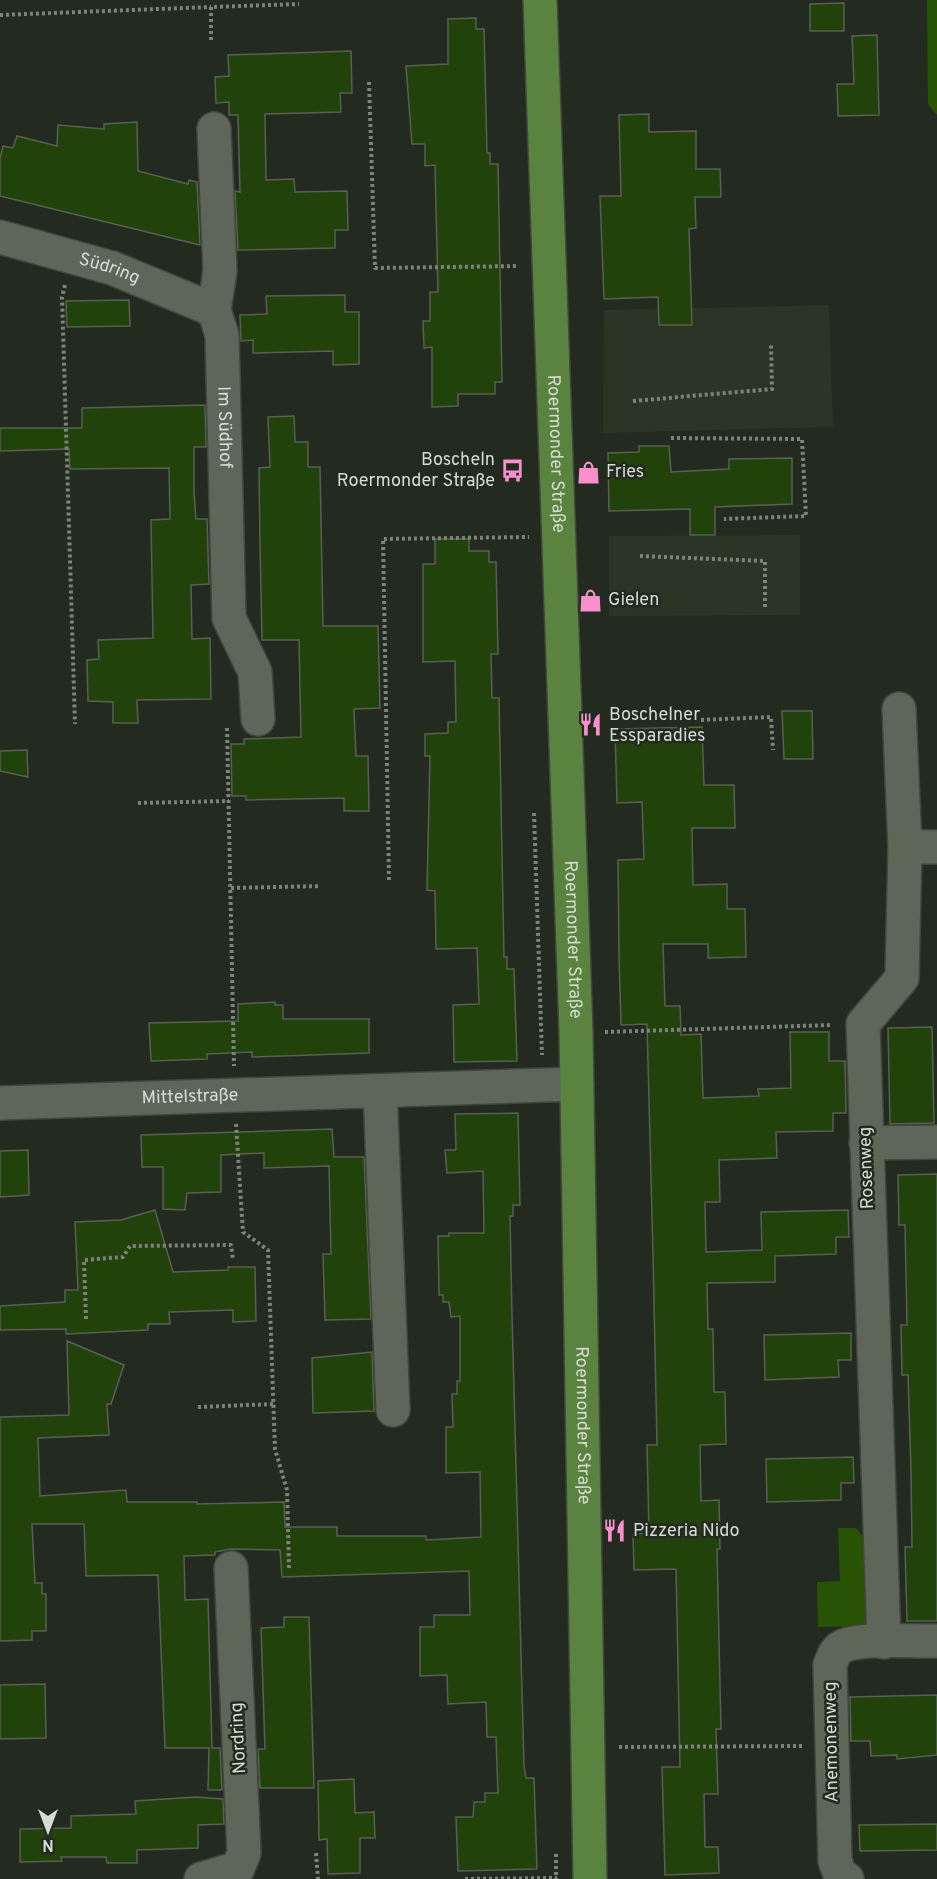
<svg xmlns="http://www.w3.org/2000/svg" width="937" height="1879" viewBox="0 0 937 1879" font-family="Overpass,sans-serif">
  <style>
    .built { fill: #2a3526 }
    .green { fill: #295406 }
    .building { fill: #21420a; stroke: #586054; stroke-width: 1.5 }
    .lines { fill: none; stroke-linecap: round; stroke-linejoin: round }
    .minor-casing { stroke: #41463e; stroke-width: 36 }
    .major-casing { stroke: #41463e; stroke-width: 36 }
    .path { stroke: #7d837a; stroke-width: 4; stroke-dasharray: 3 3; stroke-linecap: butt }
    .minor { stroke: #5e665a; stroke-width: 33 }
    .major { stroke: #59833e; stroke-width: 33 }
    .labels { text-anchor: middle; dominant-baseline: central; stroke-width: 5; stroke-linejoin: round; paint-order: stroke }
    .street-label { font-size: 18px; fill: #d6dbd4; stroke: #232a1f }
    .poi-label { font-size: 18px; fill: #d6dbd4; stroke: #232a1f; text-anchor: start }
  </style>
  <rect width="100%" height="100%" fill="#232a1f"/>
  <!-- built -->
  <path class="built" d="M 829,305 L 833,427 L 603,433 L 604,310 Z
    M 800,535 L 800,615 L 609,616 L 609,536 Z"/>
  <!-- green -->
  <path class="green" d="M 927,0 L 937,0 L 937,115 L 928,104 Z
    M 838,1528 L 856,1528 L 872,1548 L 874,1626 L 818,1627 L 817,1582 L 840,1581 Z"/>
  <!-- building -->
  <path class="building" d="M 844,3 L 844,31 L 810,31 L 810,4 Z
    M 476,18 L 476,29 L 484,29 L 487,153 L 490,153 L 490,164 L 498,164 L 502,382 L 495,382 L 495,394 L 458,394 L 458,406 L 432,407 L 432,347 L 424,348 L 423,321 L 430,321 L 430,292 L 438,292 L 435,165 L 425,166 L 425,144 L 412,144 L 406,66 L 448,64 L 448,19 Z
    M 877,35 L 879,115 L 838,116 L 837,84 L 854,84 L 852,36 Z
    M 351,51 L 352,93 L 340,93 L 341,112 L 265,114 L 266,180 L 294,179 L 295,192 L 347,191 L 348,230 L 335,230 L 335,248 L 238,250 L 235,191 L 240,192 L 238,115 L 229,115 L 229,102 L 216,103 L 215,77 L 229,76 L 228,55 Z
    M 649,114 L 649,132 L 696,131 L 696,169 L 720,169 L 721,197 L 695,197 L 696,228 L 689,229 L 692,325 L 659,325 L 658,297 L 604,299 L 600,196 L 621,196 L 619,115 Z
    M 137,122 L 138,171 L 188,184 L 189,180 L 197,182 L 200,245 L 0,196 L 0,158 L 3,146 L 13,148 L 17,136 L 57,146 L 58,125 L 104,129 L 104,124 Z
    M 345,295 L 345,312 L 359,312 L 359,364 L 333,365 L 333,351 L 253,353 L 253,340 L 241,341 L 240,315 L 267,314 L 266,296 Z
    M 129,300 L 130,326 L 67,327 L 66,301 Z
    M 205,405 L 206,447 L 194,447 L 194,493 L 196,519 L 207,519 L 209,584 L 191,585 L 192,639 L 210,638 L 211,699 L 137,700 L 138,723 L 113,723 L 113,702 L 88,701 L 87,660 L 99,659 L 98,640 L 153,638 L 151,520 L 170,519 L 169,468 L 70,469 L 69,449 L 0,451 L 0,428 L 82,428 L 82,408 Z
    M 294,416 L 295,442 L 308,442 L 308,467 L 320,467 L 323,626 L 378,626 L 380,708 L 354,709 L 356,756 L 368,756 L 369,811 L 344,811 L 344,798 L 246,800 L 246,796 L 232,796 L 231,744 L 244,744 L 244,739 L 301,737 L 299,640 L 262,640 L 260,544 L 259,468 L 270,467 L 268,417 Z
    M 639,446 L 669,446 L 671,472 L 729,469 L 729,459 L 792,458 L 792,504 L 715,507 L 715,535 L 690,535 L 690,509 L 609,511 L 608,453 L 639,452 Z
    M 435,539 L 469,539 L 469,551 L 489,551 L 489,562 L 496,562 L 498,654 L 491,654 L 492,698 L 499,698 L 504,957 L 507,957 L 507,969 L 514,969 L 517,1061 L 454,1062 L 453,1005 L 479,1004 L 477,948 L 436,949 L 435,891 L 427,890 L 430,756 L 425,756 L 425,734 L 448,733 L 448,722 L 456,722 L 455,661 L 423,662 L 423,564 L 435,564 Z
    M 782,711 L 812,711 L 813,759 L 784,759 Z
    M 702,727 L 704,785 L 734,785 L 735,828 L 692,828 L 693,885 L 727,884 L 727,909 L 745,909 L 746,957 L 708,958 L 708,944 L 663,944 L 665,1006 L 680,1006 L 681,1035 L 701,1034 L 703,1098 L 759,1096 L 758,1089 L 791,1088 L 790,1032 L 829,1032 L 829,1061 L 845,1061 L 846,1113 L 833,1113 L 833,1131 L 776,1132 L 777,1158 L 719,1160 L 720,1202 L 705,1202 L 706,1252 L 762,1250 L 761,1212 L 848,1210 L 849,1237 L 836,1237 L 836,1254 L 775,1256 L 775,1282 L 707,1283 L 708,1329 L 713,1329 L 714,1392 L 725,1392 L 726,1444 L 700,1445 L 701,1501 L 719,1500 L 720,1549 L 717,1549 L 721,1729 L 716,1729 L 718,1794 L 704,1794 L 705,1847 L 718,1847 L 719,1873 L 665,1875 L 662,1767 L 680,1767 L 676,1569 L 634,1570 L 633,1534 L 649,1533 L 647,1445 L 657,1445 L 653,1255 L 647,1024 L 621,1025 L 619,956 L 618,860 L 644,859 L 642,802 L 617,803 L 615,729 Z
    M 27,750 L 28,777 L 0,771 L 0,751 Z
    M 275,1002 L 275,1005 L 283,1005 L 283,1019 L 369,1019 L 369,1053 L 252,1057 L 252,1052 L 207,1054 L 207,1059 L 151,1061 L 149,1023 L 238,1021 L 238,1004 Z
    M 932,1027 L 934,1123 L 890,1124 L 888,1028 Z
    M 518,1113 L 520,1205 L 513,1205 L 513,1216 L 510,1216 L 512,1315 L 524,1766 L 526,1778 L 534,1778 L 537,1869 L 458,1871 L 456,1817 L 473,1817 L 474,1802 L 485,1802 L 485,1793 L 498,1793 L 496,1737 L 487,1737 L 486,1702 L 448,1704 L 447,1675 L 420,1676 L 420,1627 L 434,1627 L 434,1615 L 470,1615 L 469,1571 L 282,1577 L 280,1550 L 230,1549 L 215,1552 L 215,1555 L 184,1556 L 185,1600 L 208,1599 L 212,1748 L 220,1748 L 222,1790 L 208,1790 L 209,1748 L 165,1748 L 158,1575 L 86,1576 L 84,1524 L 32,1524 L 35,1583 L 42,1583 L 42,1594 L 46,1594 L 46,1631 L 32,1631 L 32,1640 L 0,1641 L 0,1417 L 69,1415 L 67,1341 L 124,1365 L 111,1404 L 107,1404 L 109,1435 L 38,1438 L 40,1496 L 126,1490 L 127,1502 L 197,1502 L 197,1504 L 284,1502 L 285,1527 L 337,1527 L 337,1536 L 426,1536 L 426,1540 L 481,1537 L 480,1472 L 446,1473 L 446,1427 L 453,1427 L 452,1394 L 457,1394 L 457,1381 L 460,1381 L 460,1316 L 451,1317 L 449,1302 L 443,1302 L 443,1295 L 439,1295 L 438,1236 L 449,1236 L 449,1233 L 484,1233 L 483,1171 L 447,1173 L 445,1150 L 456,1150 L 455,1114 Z
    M 332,1129 L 334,1157 L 364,1157 L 371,1319 L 325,1320 L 323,1254 L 331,1254 L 329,1166 L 264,1168 L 264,1153 L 221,1155 L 221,1192 L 187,1193 L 185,1210 L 163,1209 L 163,1167 L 142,1167 L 141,1135 Z
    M 28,1150 L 29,1195 L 0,1197 L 0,1151 Z
    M 937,1174 L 937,1621 L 907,1621 L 905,1547 L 912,1547 L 911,1472 L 908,1375 L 902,1375 L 901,1325 L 907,1325 L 905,1225 L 899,1225 L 898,1175 Z
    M 155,1210 L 173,1272 L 228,1270 L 228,1267 L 255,1267 L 256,1321 L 233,1322 L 233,1310 L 169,1312 L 170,1324 L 148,1324 L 148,1330 L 66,1334 L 66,1329 L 0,1330 L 0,1306 L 65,1302 L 65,1290 L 78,1290 L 75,1222 L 121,1220 Z
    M 851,1333 L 851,1360 L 838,1360 L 839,1377 L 765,1380 L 764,1335 Z
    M 372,1352 L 374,1411 L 313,1413 L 312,1358 Z
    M 853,1457 L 854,1483 L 841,1483 L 841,1500 L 767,1502 L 766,1459 Z
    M 284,1617 L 309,1617 L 314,1788 L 260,1788 L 258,1749 L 265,1749 L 261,1628 L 284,1627 Z
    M 45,1684 L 46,1738 L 0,1739 L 0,1685 Z
    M 937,1695 L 937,1755 L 897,1759 L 897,1755 L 871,1756 L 870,1741 L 851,1741 L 850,1697 Z
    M 354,1779 L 355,1813 L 374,1812 L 375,1838 L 360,1838 L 360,1873 L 328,1874 L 327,1839 L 319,1840 L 318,1781 Z
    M 196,1797 L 223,1799 L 224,1824 L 198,1825 L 198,1848 L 137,1850 L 137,1863 L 107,1863 L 106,1857 L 61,1857 L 62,1861 L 20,1862 L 20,1829 L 71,1828 L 71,1816 L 136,1814 L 135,1801 Z
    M 937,1824 L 937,1850 L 860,1851 L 859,1825 Z"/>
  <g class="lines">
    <defs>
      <g id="minor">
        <path id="s1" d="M 214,129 L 220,271 L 214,310 L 222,335 L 229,618 L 255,672 L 258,719"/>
        <path id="s2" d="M 0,237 L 112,268 L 214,310"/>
        <path d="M 905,847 L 937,847"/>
        <path d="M 380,1091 L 393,1410"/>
        <path id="s3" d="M 0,1103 L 577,1084"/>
        <path d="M 866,1143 L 937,1142"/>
        <path d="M 884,1642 L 863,1024 L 902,978 L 905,847 L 899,709"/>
        <path d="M 201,1879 L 238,1868 L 244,1853 L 231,1568"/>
        <path d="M 847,1879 L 841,1877 L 835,1861 L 830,1665 C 833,1657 835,1650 843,1646 C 866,1637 911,1642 937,1641"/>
      </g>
      <g id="major">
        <path id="s4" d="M 540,0 L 576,1032 L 590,1879"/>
      </g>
    </defs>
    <!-- minor casing -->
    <use href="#minor" class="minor-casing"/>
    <!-- major casing -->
    <use href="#major" class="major-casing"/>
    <!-- path -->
    <path class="path" d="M 0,15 L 211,7
      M 211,40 L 211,7 L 299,4
      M 369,82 L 375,268 L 519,266
      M 65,285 L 62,297 L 75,724
      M 633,401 L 772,389 L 771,343
      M 671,438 L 802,439 L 806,516 L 724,519
      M 640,556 L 765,561 L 765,608
      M 701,720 L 771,717 L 773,750
      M 227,728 L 234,1066
      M 138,803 L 229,801
      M 534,813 L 542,1055
      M 389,880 L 383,539 L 529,537
      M 231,888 L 321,886
      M 605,1032 L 832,1025
      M 236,1124 L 243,1232 L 268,1250 L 275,1449 L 287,1490 L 289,1568
      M 86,1319 L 84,1260 L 123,1257 L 130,1246 L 231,1245 L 233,1260
      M 198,1407 L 274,1404
      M 619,1747 L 803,1746
      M 316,1853 L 318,1879
      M 556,1854 L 556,1879
      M 465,1879 L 557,1878"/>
    <!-- minor -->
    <use href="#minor" class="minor"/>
    <!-- major -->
    <use href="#major" class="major"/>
  </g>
  <!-- icons -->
  <defs>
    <symbol id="bus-bare" viewBox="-9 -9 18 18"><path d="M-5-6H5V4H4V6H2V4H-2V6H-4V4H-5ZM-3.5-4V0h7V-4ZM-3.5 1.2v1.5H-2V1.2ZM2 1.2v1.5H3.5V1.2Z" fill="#f890cc" stroke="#232a1f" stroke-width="2.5" paint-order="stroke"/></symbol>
    <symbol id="shop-bare" viewBox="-9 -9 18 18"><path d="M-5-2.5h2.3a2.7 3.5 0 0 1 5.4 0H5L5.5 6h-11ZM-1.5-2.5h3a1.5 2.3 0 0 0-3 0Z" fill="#f890cc" stroke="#232a1f" stroke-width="2.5" paint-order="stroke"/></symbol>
    <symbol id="restaurant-bare" viewBox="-9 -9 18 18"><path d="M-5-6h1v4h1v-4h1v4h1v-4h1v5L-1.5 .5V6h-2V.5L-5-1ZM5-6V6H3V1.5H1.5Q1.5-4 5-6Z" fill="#f890cc" stroke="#232a1f" stroke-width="2.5" paint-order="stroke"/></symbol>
  </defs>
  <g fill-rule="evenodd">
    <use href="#bus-bare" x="496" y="454" width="33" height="33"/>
    <use href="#shop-bare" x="572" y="456" width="33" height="33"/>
    <use href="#shop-bare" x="574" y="584" width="33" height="33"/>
    <use href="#restaurant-bare" x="574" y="708" width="33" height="33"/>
    <use href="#restaurant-bare" x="598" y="1514" width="33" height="33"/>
  </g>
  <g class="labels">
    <!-- street labels -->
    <g class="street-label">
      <text stroke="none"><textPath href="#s2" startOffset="114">Südring</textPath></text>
      <text stroke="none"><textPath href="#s1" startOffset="300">Im Südhof</textPath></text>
      <text stroke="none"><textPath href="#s4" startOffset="454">Roermonder Straße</textPath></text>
      <text stroke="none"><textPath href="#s4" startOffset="940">Roermonder Straße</textPath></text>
      <text stroke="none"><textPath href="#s3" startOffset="190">Mittelstraße</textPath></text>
      <text transform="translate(867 1168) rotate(-92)">Rosenweg</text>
      <text stroke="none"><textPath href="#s4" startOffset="1426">Roermonder Straße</textPath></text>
      <text transform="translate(239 1738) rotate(-93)">Nordring</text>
      <text transform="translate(832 1742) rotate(-91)">Anemonenweg</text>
    </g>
    <!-- poi labels -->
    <g class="poi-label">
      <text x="495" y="460" text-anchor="end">Boscheln<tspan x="495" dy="21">Roermonder Straße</tspan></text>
      <text x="606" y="472">Fries</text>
      <text x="608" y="600">Gielen</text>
      <text x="609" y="715">Boschelner<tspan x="609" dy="21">Essparadies</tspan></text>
      <text x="633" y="1531">Pizzeria Nido</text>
    </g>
  </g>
  <!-- north arrow -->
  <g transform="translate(48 1831) rotate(180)" stroke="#232a1f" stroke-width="4.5" paint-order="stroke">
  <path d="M0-4.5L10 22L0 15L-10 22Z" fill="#d6dbd4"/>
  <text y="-9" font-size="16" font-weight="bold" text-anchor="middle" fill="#d6dbd4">N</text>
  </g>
</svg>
